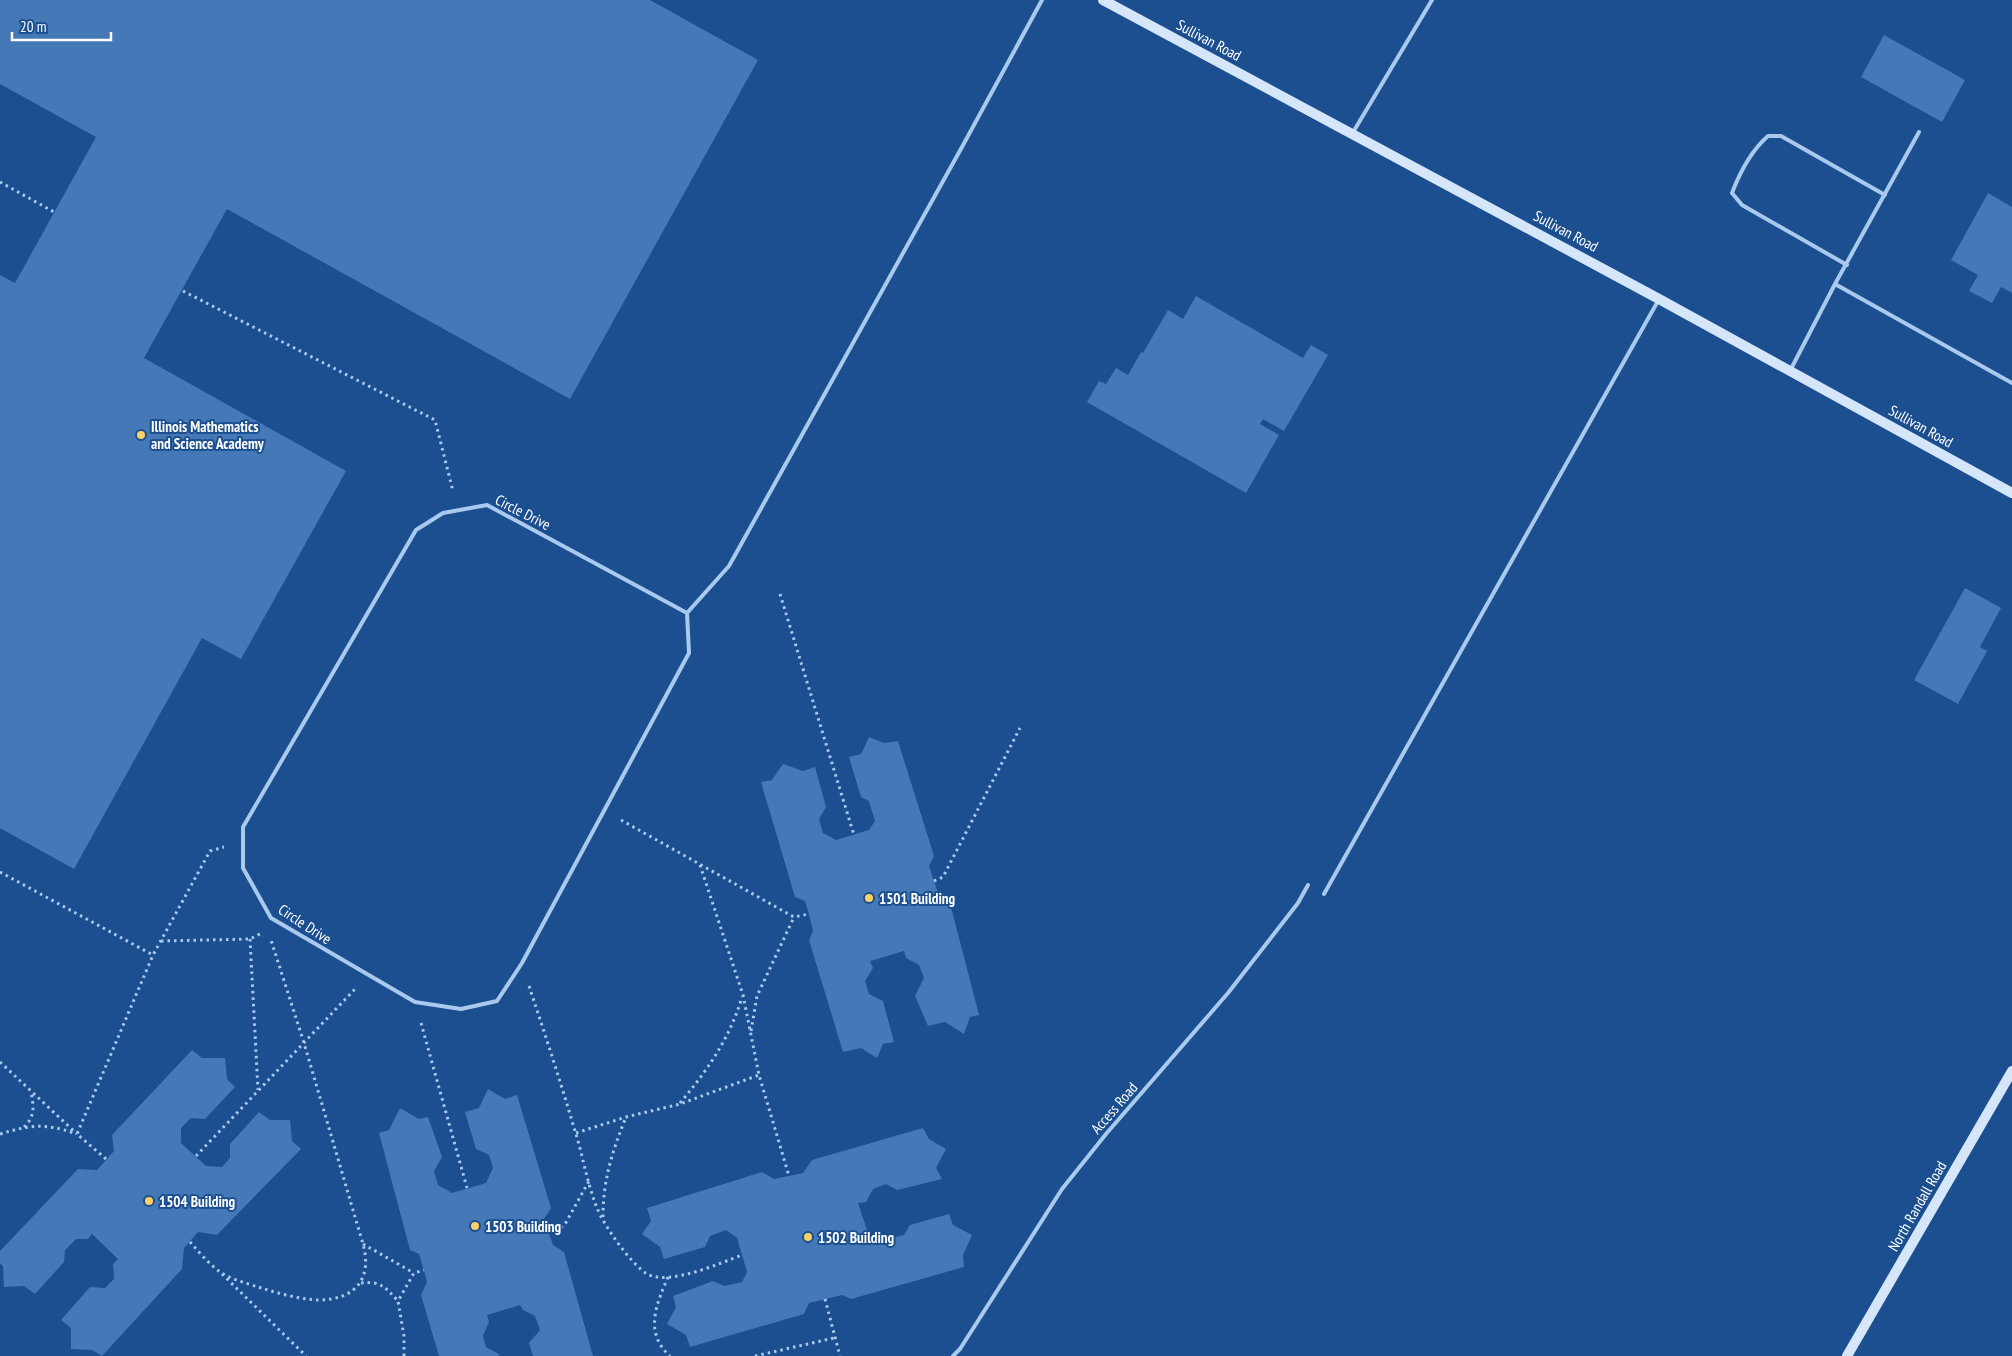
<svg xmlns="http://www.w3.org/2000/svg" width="2012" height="1356" viewBox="0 0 2012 1356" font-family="'PT Sans Narrow',sans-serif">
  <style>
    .building { fill: #4478b7 }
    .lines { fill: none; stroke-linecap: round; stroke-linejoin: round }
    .path { stroke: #a9c9ee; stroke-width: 3; stroke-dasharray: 2.5 4; stroke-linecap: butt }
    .lane { stroke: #a9c9ee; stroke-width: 4 }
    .secondary { stroke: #d6e6fa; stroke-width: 10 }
    .poi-dot { fill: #ffd166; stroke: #1b4f8f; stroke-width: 2 }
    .labels { text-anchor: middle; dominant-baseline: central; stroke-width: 4; stroke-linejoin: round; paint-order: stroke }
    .street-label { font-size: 15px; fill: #fff; stroke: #1b4f8f }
    .poi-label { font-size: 15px; font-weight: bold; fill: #fff; stroke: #1b4f8f; text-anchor: start }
  </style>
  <rect width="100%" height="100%" fill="#1b4f8f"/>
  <!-- building -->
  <path class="building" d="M 0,0 L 650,0 L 758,60 L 570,399 L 227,209 L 144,358 L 346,471 L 241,659 L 202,638 L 74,869 L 0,828 L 0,275 L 15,283 L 96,137 L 0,84 Z
    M 1884,35 L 1965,80 L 1942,122 L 1861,77 Z
    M 1988,193 L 2012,207 L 2012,293 L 2001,287 L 1992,303 L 1969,291 L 1978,275 L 1951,260 Z
    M 1196,296 L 1303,358 L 1311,345 L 1328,355 L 1284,431 L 1263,419 L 1260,424 L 1279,435 L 1246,493 L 1087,402 L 1099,381 L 1106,384 L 1116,368 L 1128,375 L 1141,352 L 1143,353 L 1168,310 L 1183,319 Z
    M 1965,588 L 2001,608 L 1980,647 L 1987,651 L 1958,704 L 1914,680 Z
    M 869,737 L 884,743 L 898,741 L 934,856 L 929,866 L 940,899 L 950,903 L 979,1015 L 970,1017 L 964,1034 L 945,1022 L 928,1026 L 915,996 L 924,978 L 919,965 L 906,958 L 904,951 L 870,961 L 873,968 L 865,981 L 869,994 L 883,1001 L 894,1042 L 883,1044 L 877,1058 L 861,1048 L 843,1052 L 809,940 L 813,931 L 809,914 L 805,901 L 795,897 L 761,782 L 772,780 L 783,764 L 803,771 L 815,767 L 826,807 L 819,819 L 823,833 L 836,840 L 869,830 L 875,821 L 869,801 L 861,797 L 849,757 L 861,754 Z
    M 192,1050 L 202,1058 L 225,1058 L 227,1079 L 235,1087 L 205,1119 L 191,1118 L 181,1128 L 181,1143 L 206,1166 L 222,1167 L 230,1158 L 230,1144 L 259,1112 L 270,1120 L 290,1120 L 292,1141 L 301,1149 L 217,1235 L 198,1232 L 184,1248 L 182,1269 L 102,1356 L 92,1350 L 71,1349 L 71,1328 L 61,1320 L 90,1287 L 105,1288 L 114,1279 L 113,1264 L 118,1259 L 92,1234 L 88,1239 L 76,1239 L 65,1250 L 64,1262 L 35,1294 L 24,1286 L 4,1287 L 3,1266 L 0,1263 L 0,1251 L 78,1169 L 97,1170 L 114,1151 L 112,1135 Z
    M 488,1089 L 505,1099 L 517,1095 L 551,1208 L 544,1219 L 553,1245 L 564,1252 L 593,1356 L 533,1356 L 529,1343 L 540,1330 L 535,1316 L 523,1310 L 520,1305 L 487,1315 L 489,1322 L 483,1336 L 486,1347 L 499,1354 L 499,1356 L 439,1356 L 421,1295 L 427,1282 L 424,1270 L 419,1254 L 410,1250 L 379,1133 L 389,1130 L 400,1108 L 419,1119 L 428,1117 L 442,1157 L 434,1171 L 438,1185 L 452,1193 L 486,1183 L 493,1168 L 489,1155 L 476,1149 L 465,1112 L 479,1108 Z
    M 923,1128 L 929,1139 L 946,1149 L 936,1168 L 942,1179 L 897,1190 L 886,1184 L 873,1189 L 866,1202 L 858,1203 L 869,1236 L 875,1235 L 885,1240 L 904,1235 L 910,1225 L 949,1214 L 953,1225 L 972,1235 L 963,1255 L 964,1267 L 851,1299 L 842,1295 L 809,1303 L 804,1314 L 690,1347 L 686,1335 L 667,1324 L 676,1307 L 673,1296 L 713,1281 L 724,1286 L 742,1282 L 747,1272 L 737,1238 L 726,1230 L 710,1236 L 705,1247 L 664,1259 L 660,1247 L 642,1234 L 651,1221 L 647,1208 L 762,1172 L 774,1179 L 803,1173 L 812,1160 Z"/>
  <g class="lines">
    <!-- path -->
    <path class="path" d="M 0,182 L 54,212
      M 183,291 L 435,420 L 453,491
      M 780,594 L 854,835
      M 621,820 L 794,917 L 809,914
      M 700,865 L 743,995 L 759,1075 L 789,1176
      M 0,872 L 153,955 L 210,851 L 224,847
      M 934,881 L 943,877 L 1020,728
      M 250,939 L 258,1090
      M 161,941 L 250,939 L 260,934
      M 529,986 C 545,1034 561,1083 575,1131 C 583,1156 587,1183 597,1208 C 604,1226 631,1264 647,1274 C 670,1286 720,1263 742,1255
      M 421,1023 L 467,1188
      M 751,1031 L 757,996 L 794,917
      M 0,1062 L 77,1134
      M 680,1103 C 707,1071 730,1038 742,997
      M 24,1127 C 35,1117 34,1106 31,1092
      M 576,1133 L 626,1117 L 680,1104 L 759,1075
      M 0,1134 C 30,1125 44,1123 74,1133
      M 196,1156 L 356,988
      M 106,1159 L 77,1134 L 153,955
      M 603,1217 C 603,1180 612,1152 626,1117
      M 549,1233 L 564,1226 L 589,1181
      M 190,1242 C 199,1252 209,1264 220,1272 C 230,1279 246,1283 258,1287 C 277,1293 298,1299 318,1300 C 354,1300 373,1280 363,1244 L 304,1043 L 271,940
      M 363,1244 L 414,1273
      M 222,1274 L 306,1356
      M 668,1277 C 656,1305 644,1333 670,1356
      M 361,1283 C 381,1281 385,1287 398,1301
      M 825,1299 L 840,1356
      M 404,1356 L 404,1336 L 398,1301 L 414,1273 L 424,1270
      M 755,1356 L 834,1338"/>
    <!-- lane -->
    <path class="lane" d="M 1352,134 L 1432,0
      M 1847,265 L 1742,205 L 1732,193 C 1740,172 1752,150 1768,136 L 1781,136 L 1885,195
      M 1835,284 L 1919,132
      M 1791,369 L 1835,284 L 2012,383
      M 487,505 L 687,613 L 689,653 L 522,963 L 497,1001 L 461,1009 L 415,1002 L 271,918 L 243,868 L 243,827 L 416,530 L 443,513 Z
      M 687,613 L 729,566 L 962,147 L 1042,0
      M 1324,894 L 1658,301
      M 953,1356 L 960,1349 L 1062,1189 L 1106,1134 L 1228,993 L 1298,903 L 1308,885"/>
    <!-- secondary -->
    <path class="secondary" d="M 1103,0 L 1659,299 L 2012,493
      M 1847,1356 L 2012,1071"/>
  </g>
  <!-- markers -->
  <g class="poi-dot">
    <circle cx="141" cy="435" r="5"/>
    <circle cx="869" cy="898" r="5"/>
    <circle cx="149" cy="1201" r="5"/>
    <circle cx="475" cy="1226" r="5"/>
    <circle cx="808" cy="1237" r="5"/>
  </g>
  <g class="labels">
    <!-- street labels -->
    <g class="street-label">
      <text transform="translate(1209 40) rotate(28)">Sullivan Road</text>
      <text transform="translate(1566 231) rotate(28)">Sullivan Road</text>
      <text transform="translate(1921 426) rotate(29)">Sullivan Road</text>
      <text transform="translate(523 512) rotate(27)">Circle Drive</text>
      <text transform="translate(305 924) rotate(33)">Circle Drive</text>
      <text transform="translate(1114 1108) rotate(-49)">Access Road</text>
      <text transform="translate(1917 1206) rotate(-60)">North Randall Road</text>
    </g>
    <!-- poi labels -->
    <g class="poi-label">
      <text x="151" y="426">Illinois Mathematics<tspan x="151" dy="17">and Science Academy</tspan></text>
      <text x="879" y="898">1501 Building</text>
      <text x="159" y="1201">1504 Building</text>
      <text x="485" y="1226">1503 Building</text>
      <text x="818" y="1237">1502 Building</text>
    </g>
  </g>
  <!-- scale -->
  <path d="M12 32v8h99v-8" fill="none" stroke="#ffffff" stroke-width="2.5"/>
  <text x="20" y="32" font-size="15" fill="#ffffff" stroke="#1b4f8f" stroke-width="4" paint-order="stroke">20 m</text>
</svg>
